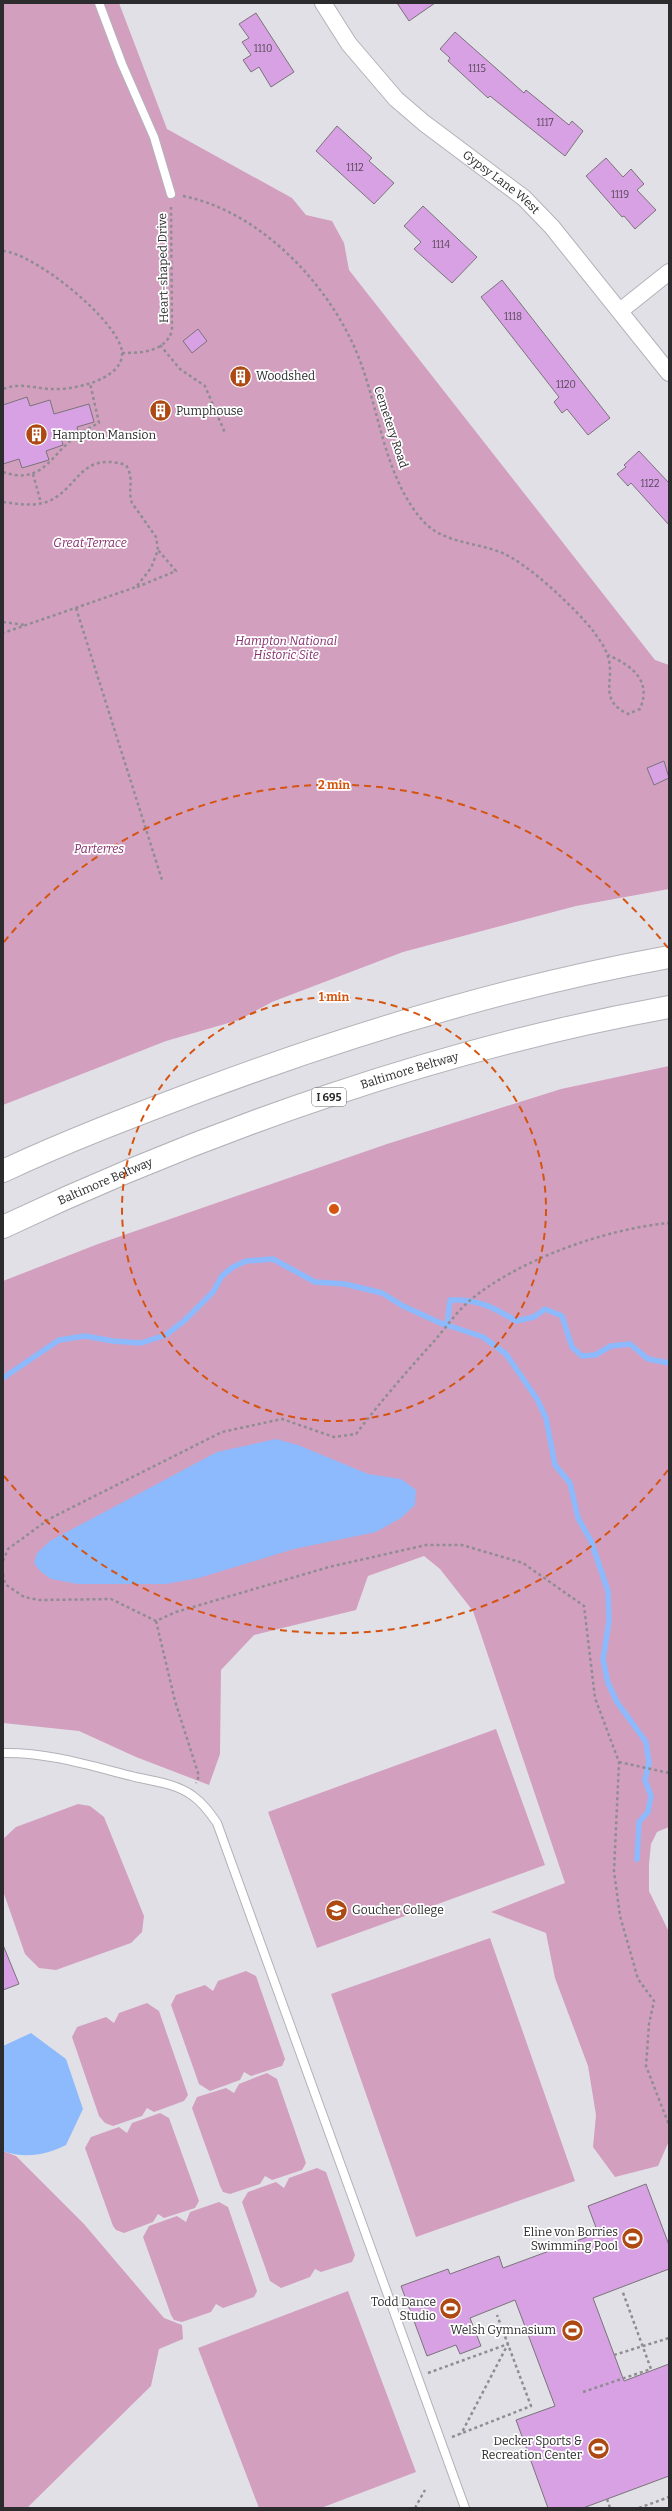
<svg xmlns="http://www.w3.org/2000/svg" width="672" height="2511" viewBox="0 0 672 2511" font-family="Bitter,serif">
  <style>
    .green { fill: #d39fbf }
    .water { fill: #8cbafd }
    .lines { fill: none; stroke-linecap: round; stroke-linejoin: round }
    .stream { stroke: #8cbafd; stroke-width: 5.5 }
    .building { fill: #d8a1e3; stroke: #797479 }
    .lane-casing { stroke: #b4b2b9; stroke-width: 10 }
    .street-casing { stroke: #b4b2b9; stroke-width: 18 }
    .highway-casing { stroke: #b4b2b9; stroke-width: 24 }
    .path { stroke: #8f8d92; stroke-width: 2.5; stroke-dasharray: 3 3; stroke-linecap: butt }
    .lane { stroke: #fff; stroke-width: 8 }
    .street { stroke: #fff; stroke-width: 16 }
    .highway { stroke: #fff; stroke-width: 22 }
    .ring { fill: none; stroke: #d5540f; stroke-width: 2; stroke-dasharray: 7 5 }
    .labels { text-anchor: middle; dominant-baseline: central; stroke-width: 3.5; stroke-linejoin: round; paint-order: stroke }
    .number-label { font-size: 10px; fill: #57485a }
    .shield { fill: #fff; stroke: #6b6b6c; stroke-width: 1 }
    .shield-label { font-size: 11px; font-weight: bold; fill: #2c2b2d }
    .street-label { font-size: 12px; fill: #2c2b2d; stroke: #fff }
    .poi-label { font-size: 12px; fill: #2c2b2d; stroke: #fff; text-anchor: start }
    .park-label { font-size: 12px; font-style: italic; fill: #852e6b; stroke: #fff }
    .centre { fill: #d5540f; stroke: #fff; stroke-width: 2 }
    .ring-label { font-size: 12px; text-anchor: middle; font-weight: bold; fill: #d5540f; stroke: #fff; stroke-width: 3.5; stroke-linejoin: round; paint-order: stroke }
  </style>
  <rect width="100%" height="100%" fill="#e2e0e7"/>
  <!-- green -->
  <path class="green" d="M 3,3 L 119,3 L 167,129 L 292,198 L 306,215 L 332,221 L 344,243 L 349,270 L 655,660 L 669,665 L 669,889 L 576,906 L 403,952 L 272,1002 L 239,1020 L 166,1041 L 3,1105 Z
    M 669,1066 L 669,1827 L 657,1832 L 651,1844 L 649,1864 L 649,1891 L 669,1932 L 669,2141 L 658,2166 L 615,2177 L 593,2147 L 596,2115 L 588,2066 L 555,1978 L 546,1933 L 491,1912 L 565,1883 L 473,1611 L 440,1569 L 424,1556 L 368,1576 L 356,1610 L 254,1635 L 221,1670 L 220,1754 L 209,1785 L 136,1757 L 79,1731 L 3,1723 L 3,1281 L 98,1244 L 387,1144 L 561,1089 Z
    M 496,1729 L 545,1865 L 317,1948 L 268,1812 Z
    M 78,1804 L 90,1806 L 104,1817 L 144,1916 L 142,1932 L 131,1943 L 56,1970 L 39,1968 L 25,1954 L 3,1891 L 3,1839 L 16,1827 Z
    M 490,1938 L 575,2181 L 416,2237 L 331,1994 Z
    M 246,1971 L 256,1976 L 285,2059 L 282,2066 L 251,2076 L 244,2072 L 240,2080 L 210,2091 L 199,2084 L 171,2005 L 176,1995 L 205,1985 L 213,1991 L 218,1981 Z
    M 147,2003 L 159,2011 L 188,2095 L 184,2101 L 154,2112 L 147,2108 L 142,2116 L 113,2126 L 105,2123 L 99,2116 L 72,2037 L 77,2027 L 106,2017 L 114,2023 L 119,2013 Z
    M 267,2073 L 277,2079 L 306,2163 L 302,2170 L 272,2180 L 265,2176 L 260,2184 L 230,2194 L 223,2192 L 220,2186 L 192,2108 L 197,2097 L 226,2088 L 234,2093 L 239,2084 Z
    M 160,2113 L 169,2118 L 199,2201 L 195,2208 L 164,2218 L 158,2214 L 153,2222 L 124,2233 L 116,2230 L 113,2226 L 85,2148 L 91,2137 L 119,2127 L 127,2133 L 132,2123 Z
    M 3,2151 L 16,2156 L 84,2224 L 164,2318 L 182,2325 L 183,2339 L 159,2349 L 151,2386 L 27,2508 L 3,2508 Z
    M 317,2168 L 326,2172 L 355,2255 L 352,2262 L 321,2272 L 315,2269 L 310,2277 L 281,2288 L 270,2281 L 242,2202 L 248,2192 L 276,2182 L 284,2188 L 289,2178 Z
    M 219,2202 L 228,2207 L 257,2291 L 254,2297 L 223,2308 L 216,2304 L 211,2312 L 182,2322 L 174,2320 L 171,2315 L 143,2237 L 149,2226 L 177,2216 L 186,2222 L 190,2212 Z
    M 348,2291 L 416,2472 L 321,2508 L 259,2508 L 198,2348 Z"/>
  <!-- water -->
  <path class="water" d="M 276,1439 L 298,1445 L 368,1474 L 401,1479 L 416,1490 L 415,1505 L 401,1518 L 376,1532 L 294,1549 L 199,1578 L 166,1584 L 78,1584 L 51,1579 L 40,1571 L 34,1563 L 37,1553 L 50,1541 L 217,1452 Z
    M 31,2033 L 66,2059 L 83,2109 L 66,2145 C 46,2155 25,2159 3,2151 L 3,2046 Z"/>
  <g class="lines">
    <!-- stream -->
    <path class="stream" d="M 444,1324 L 483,1337 L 506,1354 L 537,1399 L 546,1418 L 555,1465 L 570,1483 L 578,1518 L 591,1541 L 608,1591 L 609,1621 L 603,1659 L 608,1683 L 617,1702 L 646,1742 L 649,1763 L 645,1780 L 651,1796 L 648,1812 L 639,1822 L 637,1859
      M 3,1378 L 59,1340 L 85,1336 L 113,1341 L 141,1343 L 166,1335 L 185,1320 L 213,1292 L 222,1276 L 233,1267 L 246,1261 L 273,1259 L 315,1282 L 345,1284 L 382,1293 L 403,1306 L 447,1326 L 450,1300 C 478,1299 493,1307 516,1321 L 534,1317 L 545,1309 L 562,1316 L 572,1347 L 582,1356 L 595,1355 L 611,1346 L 630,1344 L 648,1359 L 669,1363"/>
  </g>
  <!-- building -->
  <path class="building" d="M 397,3 L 435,3 L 409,21 Z
    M 256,13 L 294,72 L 271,87 L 259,67 L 251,72 L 243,60 L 251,55 L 242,42 L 249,38 L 239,24 Z
    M 455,32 L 524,93 L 526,90 L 569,125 L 572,121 L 583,131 L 565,156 L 490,96 L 488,98 L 448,61 L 450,58 L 440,49 Z
    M 337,126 L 372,158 L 369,161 L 394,183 L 374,204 L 316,151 Z
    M 606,158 L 623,177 L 631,169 L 644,184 L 637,190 L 656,210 L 635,229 L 624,216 L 622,217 L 586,176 Z
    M 423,206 L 477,257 L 452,283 L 414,249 L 421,242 L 404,226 Z
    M 502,280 L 610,418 L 588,435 L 567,409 L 562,413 L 554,402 L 559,397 L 481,297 Z
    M 198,329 L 207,341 L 192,353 L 183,341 Z
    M 244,367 L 249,380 L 236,385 L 231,372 Z
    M 27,397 L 30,406 L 50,400 L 54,414 L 89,404 L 94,422 L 77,427 L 78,432 L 61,437 L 63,445 L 46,451 L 49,460 L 22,468 L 19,459 L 3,464 L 3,405 Z
    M 639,451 L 669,483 L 669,525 L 631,483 L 628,486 L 617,474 L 626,467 L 624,465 Z
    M 664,761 L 669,778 L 654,785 L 647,768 Z
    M 3,1945 L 19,1984 L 3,1990 Z
    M 646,2184 L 669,2245 L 669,2269 L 593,2298 L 624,2381 L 669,2364 L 669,2476 L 583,2508 L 548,2508 L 516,2420 L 555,2406 L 515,2300 L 470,2318 L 481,2346 L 460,2354 L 456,2345 L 427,2356 L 401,2286 L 448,2269 L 450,2274 L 499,2256 L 503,2268 L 598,2233 L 588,2206 Z"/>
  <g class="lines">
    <defs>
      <path id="lane" d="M 99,3 L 122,64 L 154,137 L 171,194
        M 3,1753 C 48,1752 91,1766 135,1777 C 154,1781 177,1784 193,1796 C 203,1803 210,1813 217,1823 L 465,2508"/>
      <g id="street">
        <path id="s1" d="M 323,3 L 349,44 L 396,99 L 424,123 L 524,198 L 552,227 L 669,373"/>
        <path d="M 620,311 L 669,272"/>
      </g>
      <g id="highway">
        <path d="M 3,1171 C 67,1141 133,1116 199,1091 C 351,1034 509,986 669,957"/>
        <path id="s2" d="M 3,1227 C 210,1129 443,1048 669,1007"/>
      </g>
    </defs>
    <!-- lane casing -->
    <use href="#lane" class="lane-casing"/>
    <!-- street casing -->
    <use href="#street" class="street-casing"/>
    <!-- highway casing -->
    <use href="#highway" class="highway-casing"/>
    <!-- path -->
    <path class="path" d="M 183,196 C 264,212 337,292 363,369 C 380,418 387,481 423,521 C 443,543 474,542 500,552 C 527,562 576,609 594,632 C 598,638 605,647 607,654 C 617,678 596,699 628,714 L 640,709 C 652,680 632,666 608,655
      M 3,251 C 34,253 119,321 122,352 C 123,360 118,368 111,373 C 95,385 68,390 48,389 C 31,387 19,383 3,389
      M 160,345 L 180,369 L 205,386 L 225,433
      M 122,353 C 142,353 165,352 172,331 L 171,207
      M 3,472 C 39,484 47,462 70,441 C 79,433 89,428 99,423 L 90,383
      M 33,474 L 41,503
      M 3,502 C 17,504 30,506 43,503 C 78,494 77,450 126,465 C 135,480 127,489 132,503 L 156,537 L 158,550 L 151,568 L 136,587 L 3,633
      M 137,587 L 176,571 L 158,550
      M 76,608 L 162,880
      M 3,622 L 25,625
      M 3,1561 L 8,1549 L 49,1519 L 222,1432 L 282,1419 L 334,1437 L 356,1434 C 381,1401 408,1370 436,1339 C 446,1327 456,1313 468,1302 C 517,1260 605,1229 669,1223
      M 3,1574 L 5,1584 L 24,1597 L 39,1600 L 111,1599 L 156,1621 L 176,1612 L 329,1567 L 426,1545 L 462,1545 L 523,1563 L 584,1606 L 595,1698 L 619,1762 L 614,1871 L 620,1916 L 638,1979 L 654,2001 L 649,2024 L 646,2066 L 669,2125
      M 156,1621 L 175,1701 L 199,1776 L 196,1783
      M 619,1762 L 669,1773
      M 614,2355 L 669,2338
      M 428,2373 L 508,2344 L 461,2434
      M 583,2392 L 651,2369 L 622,2290
      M 452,2437 L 531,2406 L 497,2315
      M 607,2499 L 610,2508
      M 415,2508 L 425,2490
      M 639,2508 L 669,2497"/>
    <!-- lane -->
    <use href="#lane" class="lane"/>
    <!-- street -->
    <use href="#street" class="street"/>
    <!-- highway -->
    <use href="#highway" class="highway"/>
  </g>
  <!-- distance rings -->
  <g class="ring">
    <circle cx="334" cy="1209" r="212"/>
    <path d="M668 1470A424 424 0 0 1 4 1476M4 942A424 424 0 0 1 668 948"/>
  </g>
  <!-- icons -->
  <defs>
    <symbol id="building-disc" viewBox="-11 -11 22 22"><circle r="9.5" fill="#ad4a14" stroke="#fff"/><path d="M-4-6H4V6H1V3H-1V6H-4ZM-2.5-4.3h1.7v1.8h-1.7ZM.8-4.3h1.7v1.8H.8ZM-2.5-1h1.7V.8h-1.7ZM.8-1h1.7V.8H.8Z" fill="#fff"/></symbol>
    <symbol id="university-disc" viewBox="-11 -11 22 22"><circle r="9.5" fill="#ad4a14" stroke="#fff"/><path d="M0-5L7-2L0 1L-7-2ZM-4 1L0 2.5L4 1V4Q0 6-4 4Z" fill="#fff"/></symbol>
    <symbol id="stadium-disc" viewBox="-11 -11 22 22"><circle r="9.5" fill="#ad4a14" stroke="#fff"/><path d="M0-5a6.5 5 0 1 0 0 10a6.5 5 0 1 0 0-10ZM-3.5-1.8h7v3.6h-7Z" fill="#fff"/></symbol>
  </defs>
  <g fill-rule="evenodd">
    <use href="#building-disc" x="228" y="364" width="25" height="25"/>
    <use href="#building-disc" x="148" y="398" width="25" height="25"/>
    <use href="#building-disc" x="24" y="422" width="25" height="25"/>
    <use href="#university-disc" x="324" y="1898" width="25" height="25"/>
    <use href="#stadium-disc" x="620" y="2226" width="25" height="25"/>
    <use href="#stadium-disc" x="438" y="2296" width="25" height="25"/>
    <use href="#stadium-disc" x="560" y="2318" width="25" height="25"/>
    <use href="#stadium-disc" x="586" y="2436" width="25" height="25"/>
  </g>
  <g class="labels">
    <!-- number labels -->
    <g class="number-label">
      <text x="263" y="49">1110</text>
      <text x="477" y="69">1115</text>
      <text x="545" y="123">1117</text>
      <text x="355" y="168">1112</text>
      <text x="620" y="195">1119</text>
      <text x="441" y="245">1114</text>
      <text x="513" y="317">1118</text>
      <text x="566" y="385">1120</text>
      <text x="650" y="484">1122</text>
    </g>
    <!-- shield labels -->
    <rect class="shield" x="312" y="1088" width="34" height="18" rx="3"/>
    <g class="shield-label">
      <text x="329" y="1097">I 695</text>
    </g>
    <!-- street labels -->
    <g class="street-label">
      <text stroke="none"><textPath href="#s1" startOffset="255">Gypsy Lane West</textPath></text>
      <text transform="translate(163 268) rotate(-91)">Heart-shaped Drive</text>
      <text transform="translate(391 427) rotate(72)">Cemetery Road</text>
      <text stroke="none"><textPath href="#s2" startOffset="436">Baltimore Beltway</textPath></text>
      <text stroke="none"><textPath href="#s2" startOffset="112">Baltimore Beltway</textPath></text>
    </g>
    <!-- poi labels -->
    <g class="poi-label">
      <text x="256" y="376">Woodshed</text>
      <text x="176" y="411">Pumphouse</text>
      <text x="52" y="435">Hampton Mansion</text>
      <text x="352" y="1910">Goucher College</text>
      <text x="618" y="2232" text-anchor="end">Eline von Borries<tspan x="618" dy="14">Swimming Pool</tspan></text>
      <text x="436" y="2302" text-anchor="end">Todd Dance<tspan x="436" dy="14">Studio</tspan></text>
      <text x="556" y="2330" text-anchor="end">Welsh Gymnasium</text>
      <text x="582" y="2441" text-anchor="end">Decker Sports &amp;<tspan x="582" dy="14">Recreation Center</tspan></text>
    </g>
    <!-- park labels -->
    <g class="park-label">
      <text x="90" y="543">Great Terrace</text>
      <text x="286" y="641">Hampton National<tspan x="286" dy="14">Historic Site</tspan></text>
      <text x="99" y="849">Parterres</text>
    </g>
  </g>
  <circle cx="334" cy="1209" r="6" class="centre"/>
  <g class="ring-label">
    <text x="334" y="789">2 min</text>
    <text x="334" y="1001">1 min</text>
  </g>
  <!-- border -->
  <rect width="672" height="2511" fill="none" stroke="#2c2b2d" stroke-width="8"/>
</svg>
